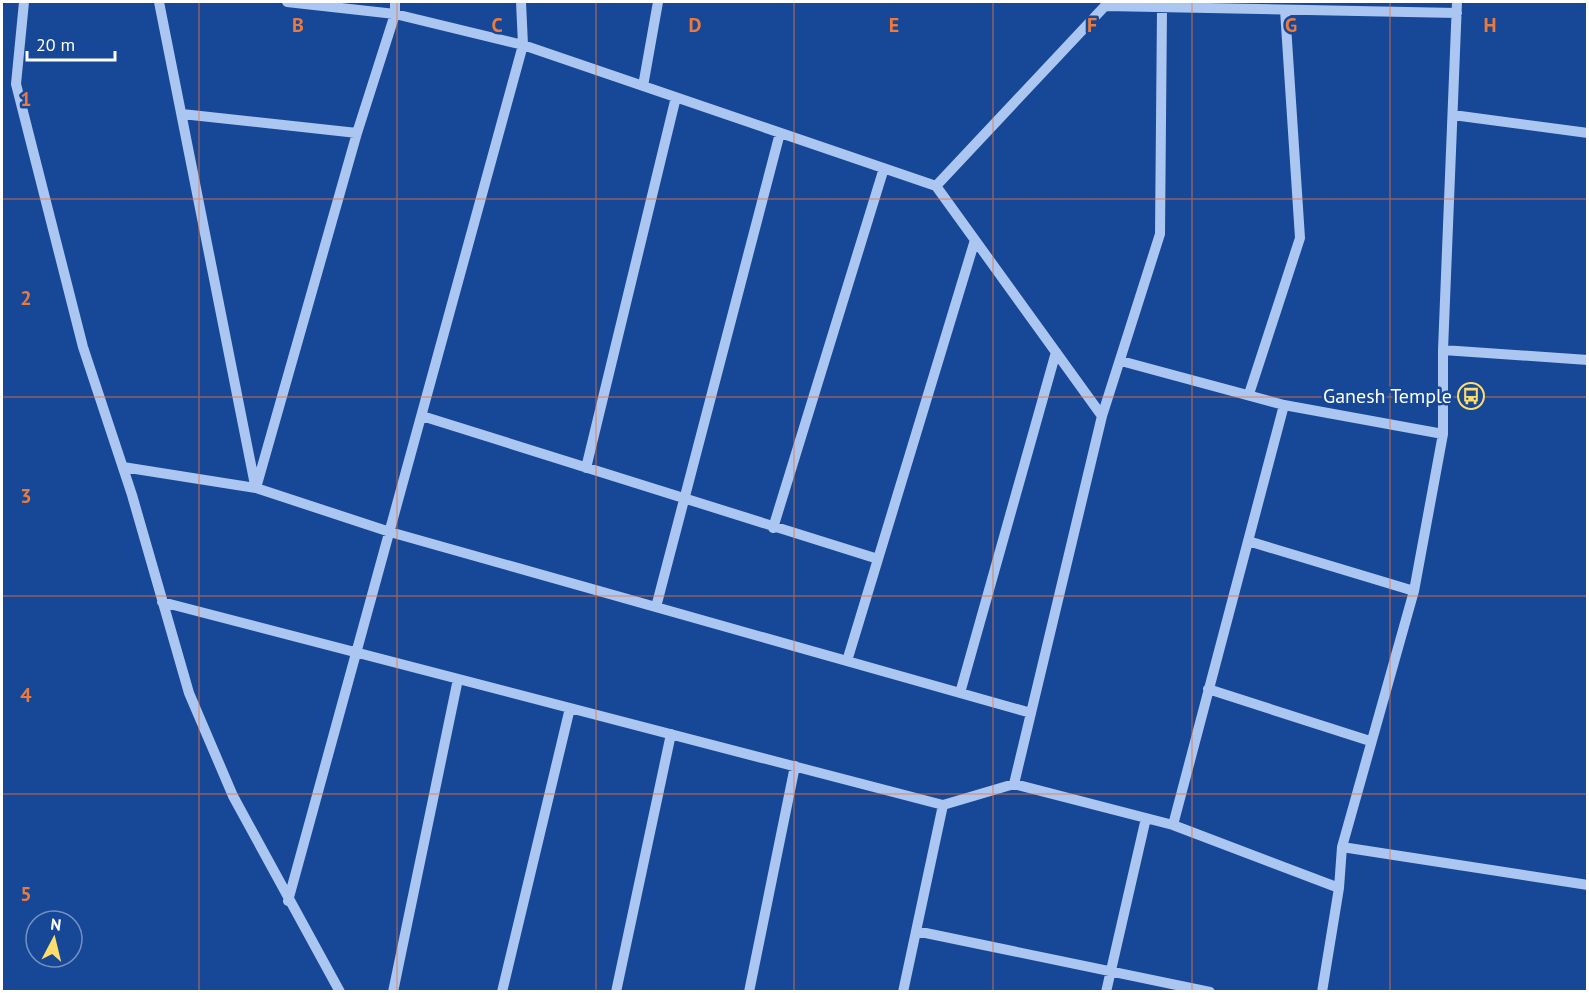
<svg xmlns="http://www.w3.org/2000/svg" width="1589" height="993" viewBox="0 0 1589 993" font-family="'PT Sans',sans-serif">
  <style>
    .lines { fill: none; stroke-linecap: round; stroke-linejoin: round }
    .minor { stroke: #aac6f1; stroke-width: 10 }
    .grid { fill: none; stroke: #ed7a3d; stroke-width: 1.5; stroke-opacity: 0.55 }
    .labels { text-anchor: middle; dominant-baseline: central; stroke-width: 5; stroke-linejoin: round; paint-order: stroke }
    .poi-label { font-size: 20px; fill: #fff; stroke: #174797; text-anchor: end }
    .grid-label { font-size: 20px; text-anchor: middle; font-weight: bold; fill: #ed7a3d; stroke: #174797; stroke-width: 5; stroke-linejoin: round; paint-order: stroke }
  </style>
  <rect width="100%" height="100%" fill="#174797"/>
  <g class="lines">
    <!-- minor -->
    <path class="minor" d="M 24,2 L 16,84 L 83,347 L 132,495 L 189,693 L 233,796 L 340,992
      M 159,2 L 255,485
      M 287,2 L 395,14 L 395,2
      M 643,86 L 658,2
      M 182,114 L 357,133
      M 1453,115 L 1588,133
      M 936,186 L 1105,6 L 1457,13
      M 1443,350 L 1588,360
      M 1121,361 L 1284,405 L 1443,434
      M 1249,394 L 1300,238 L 1285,10
      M 422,416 L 878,559
      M 123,467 L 256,488 L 390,532 L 1031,713
      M 586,468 L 676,97
      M 256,488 L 357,133 L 395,14 L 523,45 L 936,186 L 1102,416
      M 773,528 L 884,168
      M 1248,541 L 1414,591
      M 162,602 L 943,805 L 1014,784 L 1173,825 L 1339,888
      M 656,607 L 780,133
      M 847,661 L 975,240
      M 1208,689 L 1370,741
      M 960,693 L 1056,352
      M 1014,784 L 1102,416 L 1160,234 L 1162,8
      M 1173,825 L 1284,405
      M 1342,847 L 1588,885
      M 288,901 L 523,45 L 521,2
      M 916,931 L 1210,992
      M 393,992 L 458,679
      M 502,992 L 570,708
      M 616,992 L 671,734
      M 749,992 L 795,766
      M 903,992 L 943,805
      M 1106,992 L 1146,818
      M 1322,992 L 1339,888 L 1342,847 L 1414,591 L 1443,434 L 1443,350 L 1457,2"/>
  </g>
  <!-- grid -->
  <path class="grid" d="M 199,2 L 199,992M 397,2 L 397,992M 596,2 L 596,992M 794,2 L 794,992M 993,2 L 993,992M 1192,2 L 1192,992M 1390,2 L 1390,992M 2,199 L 1588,199M 2,397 L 1588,397M 2,596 L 1588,596M 2,794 L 1588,794"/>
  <!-- icons -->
  <defs>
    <symbol id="bus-ring" viewBox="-11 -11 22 22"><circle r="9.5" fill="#174797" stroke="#ffdd6a" stroke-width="1.5"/><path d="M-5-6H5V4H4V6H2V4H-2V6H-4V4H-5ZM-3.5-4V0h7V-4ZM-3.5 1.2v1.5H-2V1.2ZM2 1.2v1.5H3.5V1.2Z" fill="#ffdd6a"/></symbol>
  </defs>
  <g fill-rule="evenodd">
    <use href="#bus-ring" x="1456" y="381" width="30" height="30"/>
  </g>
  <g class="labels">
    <!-- poi labels -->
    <g class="poi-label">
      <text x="1452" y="396">Ganesh Temple</text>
    </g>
  </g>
  <g class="grid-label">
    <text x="298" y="32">B</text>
    <text x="497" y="32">C</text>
    <text x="695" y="32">D</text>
    <text x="894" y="32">E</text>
    <text x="1092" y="32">F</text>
    <text x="1291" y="32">G</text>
    <text x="1490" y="32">H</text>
    <text x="26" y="106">1</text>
    <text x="26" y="305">2</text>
    <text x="26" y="503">3</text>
    <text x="26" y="702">4</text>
    <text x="26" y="901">5</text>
  </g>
  <!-- border -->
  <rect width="1589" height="993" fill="none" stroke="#ffffff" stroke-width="6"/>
  <!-- north arrow -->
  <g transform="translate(54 939) rotate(7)"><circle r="28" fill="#174797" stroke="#7491c1" stroke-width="1.5"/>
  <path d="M0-4.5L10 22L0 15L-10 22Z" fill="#ffdd6a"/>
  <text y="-9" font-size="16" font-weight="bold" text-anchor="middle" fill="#ffffff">N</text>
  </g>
  <!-- scale -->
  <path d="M27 51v9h88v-9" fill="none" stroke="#ffffff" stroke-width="3"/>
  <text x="36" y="51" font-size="18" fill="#ffffff" stroke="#174797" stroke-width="4.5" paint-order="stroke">20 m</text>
</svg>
